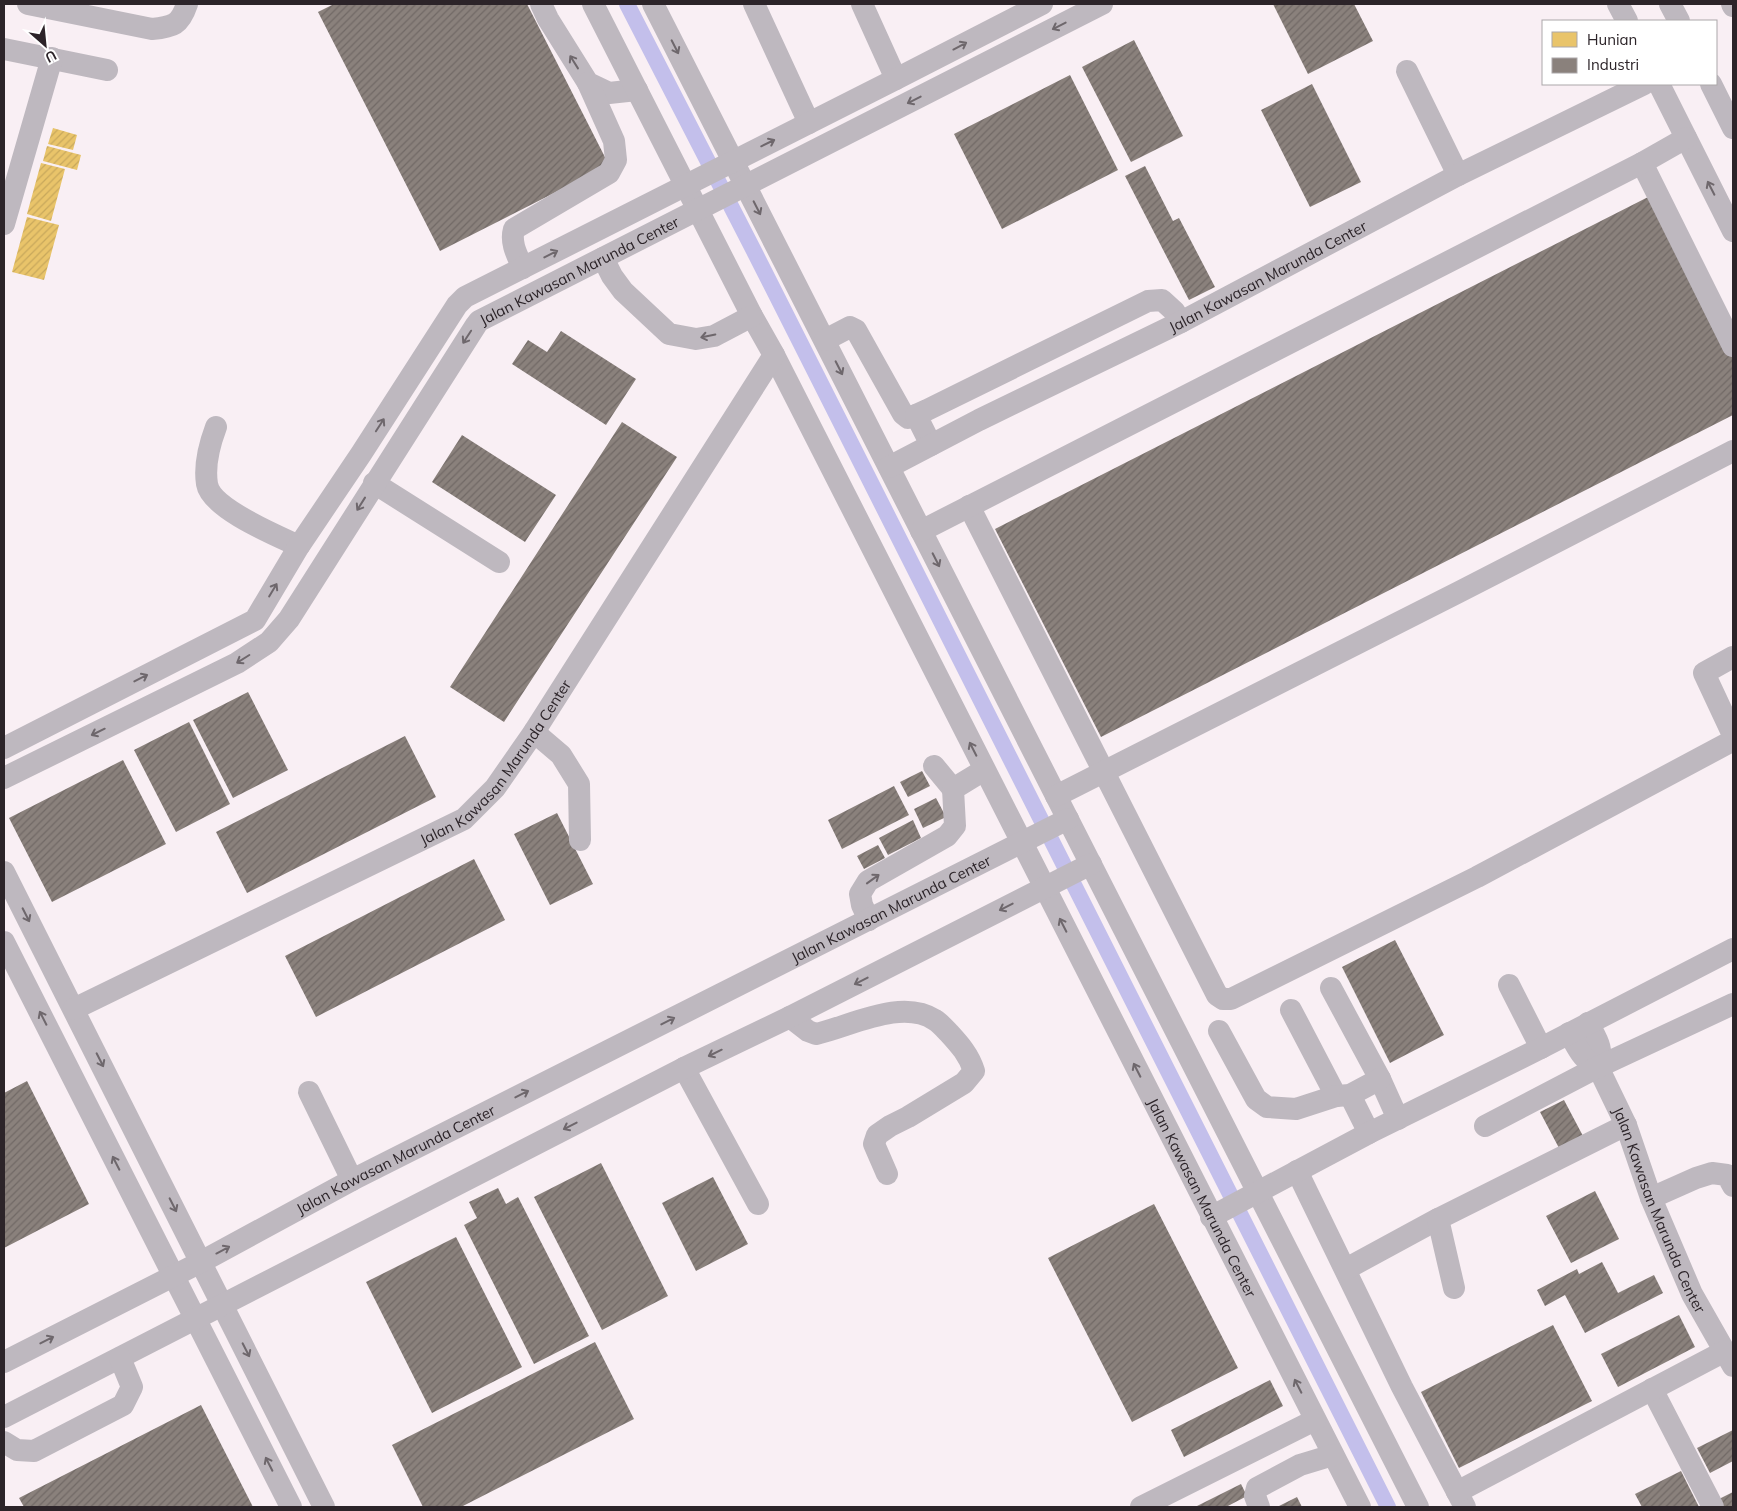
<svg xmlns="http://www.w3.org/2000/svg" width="1737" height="1511" viewBox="0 0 1737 1511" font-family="Mulish,sans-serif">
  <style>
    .homes { fill: url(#homes-hatch) }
    .industry { fill: url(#industry-hatch) }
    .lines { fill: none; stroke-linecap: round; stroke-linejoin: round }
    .canal { stroke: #c3bfeb; stroke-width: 16 }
    .minor { stroke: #beb8bf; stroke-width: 22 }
    .oneway { stroke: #6e676c }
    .labels { text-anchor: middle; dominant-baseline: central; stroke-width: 5; stroke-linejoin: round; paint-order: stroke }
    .street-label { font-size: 15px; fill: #2c2429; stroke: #fff }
  </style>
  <defs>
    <pattern id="homes-hatch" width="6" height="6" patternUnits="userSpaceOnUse" patternTransform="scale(1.25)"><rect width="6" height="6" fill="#e9c46a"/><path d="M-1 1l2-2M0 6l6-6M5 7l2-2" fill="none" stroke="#c8a85c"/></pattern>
    <pattern id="industry-hatch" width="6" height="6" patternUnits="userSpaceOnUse" patternTransform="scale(1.25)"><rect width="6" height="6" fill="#8a817c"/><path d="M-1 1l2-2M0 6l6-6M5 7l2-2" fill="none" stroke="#716966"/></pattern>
  </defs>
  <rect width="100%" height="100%" fill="#f9eff4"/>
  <!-- homes -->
  <path class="homes" d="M 53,128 L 77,135 L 73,150 L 48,144 Z
    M 47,146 L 81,155 L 77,170 L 43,161 Z
    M 41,163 L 65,169 L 51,221 L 27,214 Z
    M 27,217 L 59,225 L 44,280 L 12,272 Z"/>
  <!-- industry -->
  <path class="industry" d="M 334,4 L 527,4 L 609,165 L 440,251 L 318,12 Z
    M 1273,4 L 1354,4 L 1373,41 L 1308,74 Z
    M 1134,40 L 1183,136 L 1131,162 L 1082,67 Z
    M 1070,75 L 1118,170 L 1002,229 L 954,134 Z
    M 1312,84 L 1361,182 L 1310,207 L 1261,110 Z
    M 1145,166 L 1173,221 L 1179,218 L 1215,287 L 1189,300 L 1125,176 Z
    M 1654,194 L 1733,350 L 1733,415 L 1101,737 L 995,529 Z
    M 561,331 L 636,379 L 606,425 L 512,364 L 528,340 L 547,352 Z
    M 622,422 L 677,457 L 504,722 L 450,687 Z
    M 462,435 L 556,495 L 525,542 L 432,482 Z
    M 248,692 L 288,770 L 233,798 L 193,720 Z
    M 189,722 L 230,804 L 176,832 L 134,750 Z
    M 405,736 L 436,797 L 247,893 L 216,832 Z
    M 123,760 L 166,844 L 52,902 L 9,818 Z
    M 922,771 L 930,786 L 908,797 L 900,782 Z
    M 894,786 L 909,815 L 842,849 L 828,820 Z
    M 936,798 L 946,817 L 923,828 L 914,809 Z
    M 557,813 L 593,884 L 550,905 L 514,834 Z
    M 913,820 L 921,838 L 888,855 L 879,838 Z
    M 878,845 L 885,858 L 864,869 L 857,856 Z
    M 474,859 L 505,920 L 316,1017 L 285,956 Z
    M 1395,940 L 1444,1035 L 1390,1063 L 1342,967 Z
    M 27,1081 L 89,1204 L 4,1248 L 4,1093 Z
    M 1564,1100 L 1583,1136 L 1559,1148 L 1540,1112 Z
    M 601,1163 L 668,1296 L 602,1330 L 534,1197 Z
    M 713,1177 L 748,1244 L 696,1271 L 662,1203 Z
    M 498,1188 L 506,1204 L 518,1197 L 589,1336 L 534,1364 L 464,1225 L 477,1218 L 469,1202 Z
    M 1595,1191 L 1619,1239 L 1571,1263 L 1546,1216 Z
    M 1154,1204 L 1238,1368 L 1132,1422 L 1048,1258 Z
    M 456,1237 L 522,1367 L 432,1413 L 366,1282 Z
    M 1602,1262 L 1618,1293 L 1654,1275 L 1663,1293 L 1585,1333 L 1565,1295 L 1545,1306 L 1537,1290 L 1577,1269 L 1579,1274 Z
    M 1679,1315 L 1695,1347 L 1618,1387 L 1601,1354 Z
    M 1553,1325 L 1592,1401 L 1459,1468 L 1421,1392 Z
    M 595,1342 L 634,1419 L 461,1507 L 423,1507 L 392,1445 Z
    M 1270,1380 L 1283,1406 L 1184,1457 L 1171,1430 Z
    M 201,1405 L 253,1507 L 24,1507 L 19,1498 Z
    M 1733,1430 L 1733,1461 L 1710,1473 L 1697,1448 Z
    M 1681,1471 L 1699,1507 L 1642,1507 L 1635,1494 Z
    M 1241,1484 L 1247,1496 L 1226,1507 L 1195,1507 Z
    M 1733,1492 L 1733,1507 L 1721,1507 L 1717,1500 Z
    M 1297,1497 L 1302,1507 L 1277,1507 Z"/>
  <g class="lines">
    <!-- canal -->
    <path class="canal" d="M 627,4 L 755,253 L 1388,1507"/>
    <!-- minor -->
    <g class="minor">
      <path d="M 28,4 L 152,29 C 173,27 180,25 187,4"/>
      <path d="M 541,4 L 548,19 L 588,83 L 609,93 L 637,90"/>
      <path id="s1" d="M 593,4 L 752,316 L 774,355 L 1360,1507"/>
      <path d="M 653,4 L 1418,1507"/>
      <path d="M 754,4 L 809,123"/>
      <path d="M 862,4 L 896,79"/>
      <path d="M 1618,4 L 1627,21"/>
      <path d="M 1670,4 L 1679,21"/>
      <path d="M 1732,4 L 1733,6"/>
      <path d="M 4,49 L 107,70"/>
      <path d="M 1407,71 L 1458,175"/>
      <path d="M 1659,84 L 1733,231"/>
      <path d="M 1711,84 L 1733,128"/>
      <path d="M 1642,163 L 1733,346"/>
      <path d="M 4,224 L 52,58"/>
      <path d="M 603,258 L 612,276 L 623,291 L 669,334 L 696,339 L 714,336 L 752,316"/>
      <path d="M 523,268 C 517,255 510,243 514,229 L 609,173 L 616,160 L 614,141 L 588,83"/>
      <path d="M 825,340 L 850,327 L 856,330 L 903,414 L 908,418 L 916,415"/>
      <path d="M 216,427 C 210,443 204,465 207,484 C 211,509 278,536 299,546"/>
      <path d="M 931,445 L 916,415 L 927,410 L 1148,301 L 1162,300 L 1174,311 L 1181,322"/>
      <path id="s2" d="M 889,467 L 979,420 L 1181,322 L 1458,175 L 1644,84"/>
      <path d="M 374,483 L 499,562"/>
      <path d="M 969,506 L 1217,995 L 1223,999 L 1231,999 L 1477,877 L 1732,741 L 1733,735 L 1704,673 L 1733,657"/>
      <path d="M 921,531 L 1642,163 L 1686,138"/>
      <path d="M 534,732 L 561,755 L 579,784 L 580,840"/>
      <path d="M 4,748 L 255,620 L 299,546 L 361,454 L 457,305 L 465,297 L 896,79 L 1042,4"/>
      <path d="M 934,766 L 953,789"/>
      <path id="s3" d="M 4,778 L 237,663 L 269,642 L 289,619 L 476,325 L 479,321 L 1102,4"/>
      <path d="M 1056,796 L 1459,592 L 1733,451"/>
      <path d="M 4,872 L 324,1507"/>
      <path d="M 869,920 L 862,905 L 860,894 L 868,881 L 947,836 L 955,826 L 953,789 L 984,770"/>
      <path d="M 4,942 L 291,1507"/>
      <path d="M 1509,985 L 1541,1048"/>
      <path d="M 1331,988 L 1380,1079 L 1398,1119"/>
      <path id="s4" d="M 74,1009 L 464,819 L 495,788 L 534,732 L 774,355"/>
      <path d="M 1291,1010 L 1336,1096 L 1350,1095 L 1380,1079"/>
      <path d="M 790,1017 L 808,1031 L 816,1034 C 851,1026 902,998 935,1020 C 940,1023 945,1029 949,1033 C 960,1045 969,1055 974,1071 L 964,1083 L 908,1117 L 890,1126 L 877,1135 L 874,1144 L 887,1174"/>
      <path d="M 1588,1023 C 1597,1040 1604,1048 1598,1067"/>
      <path d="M 1219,1031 L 1256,1099 L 1267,1107 L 1296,1109 L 1336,1096"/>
      <path id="s5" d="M 1569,1033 C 1577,1046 1582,1061 1598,1067 L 1626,1125 L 1651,1198 L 1692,1294 L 1733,1366"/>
      <path d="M 684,1068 L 758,1204"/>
      <path d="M 309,1092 L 352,1180"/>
      <path d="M 1350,1095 L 1369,1133"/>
      <path d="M 1485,1126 L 1598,1067 L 1733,1004"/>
      <path d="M 1297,1171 L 1402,1387 L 1465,1507"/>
      <path d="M 1651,1198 L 1696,1178 L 1712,1173 L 1727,1175 L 1733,1186"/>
      <path d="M 1211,1217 L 1369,1133 L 1541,1048 L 1733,949"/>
      <path d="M 1346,1269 L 1438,1219"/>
      <path d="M 1454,1288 L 1438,1219 L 1626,1125"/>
      <path id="s6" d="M 4,1362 L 201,1262 L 352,1180 L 1068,819"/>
      <path d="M 1652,1389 L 1713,1507"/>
      <path d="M 4,1417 L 684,1068 L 790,1017 L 1091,864"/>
      <path d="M 4,1442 L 17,1450 L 34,1451 L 123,1405 L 132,1387 L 120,1358"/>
      <path d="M 1457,1492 L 1725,1351"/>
      <path d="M 1141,1507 L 1315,1420"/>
      <path d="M 1259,1507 L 1255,1496 L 1257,1488 L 1300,1465 L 1333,1455"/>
    </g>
  </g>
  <!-- one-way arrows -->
  <defs><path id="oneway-shaft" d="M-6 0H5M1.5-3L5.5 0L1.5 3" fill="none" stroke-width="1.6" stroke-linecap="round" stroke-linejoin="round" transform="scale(1.25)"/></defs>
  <g class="oneway">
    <use href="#oneway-shaft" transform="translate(1059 26) rotate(153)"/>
    <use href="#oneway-shaft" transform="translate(960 46) rotate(-28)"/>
    <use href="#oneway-shaft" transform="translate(675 47) rotate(63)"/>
    <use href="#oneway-shaft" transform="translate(574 62) rotate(-122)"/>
    <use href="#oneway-shaft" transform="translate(914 100) rotate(153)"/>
    <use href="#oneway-shaft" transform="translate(768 143) rotate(-26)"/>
    <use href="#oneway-shaft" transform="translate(1711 188) rotate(-117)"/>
    <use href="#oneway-shaft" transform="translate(757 208) rotate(63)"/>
    <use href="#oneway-shaft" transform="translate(551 254) rotate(-27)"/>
    <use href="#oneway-shaft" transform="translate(708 336) rotate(168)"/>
    <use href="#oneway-shaft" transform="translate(467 337) rotate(123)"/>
    <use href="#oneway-shaft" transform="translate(839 368) rotate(63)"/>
    <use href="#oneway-shaft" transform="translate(380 425) rotate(-57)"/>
    <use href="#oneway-shaft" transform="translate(361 504) rotate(122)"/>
    <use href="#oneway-shaft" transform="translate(936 560) rotate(63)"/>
    <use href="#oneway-shaft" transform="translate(273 590) rotate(-59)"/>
    <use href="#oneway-shaft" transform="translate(243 659) rotate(148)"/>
    <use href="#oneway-shaft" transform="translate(141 678) rotate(-27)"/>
    <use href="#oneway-shaft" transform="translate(98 732) rotate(154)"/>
    <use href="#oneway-shaft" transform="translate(973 749) rotate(-117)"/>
    <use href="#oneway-shaft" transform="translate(873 879) rotate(-36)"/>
    <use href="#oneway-shaft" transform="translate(1006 907) rotate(153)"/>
    <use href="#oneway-shaft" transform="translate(26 915) rotate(63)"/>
    <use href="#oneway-shaft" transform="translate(1063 925) rotate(-117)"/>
    <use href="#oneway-shaft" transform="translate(861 981) rotate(153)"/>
    <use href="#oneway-shaft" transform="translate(43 1018) rotate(-117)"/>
    <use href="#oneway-shaft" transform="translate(668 1021) rotate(-27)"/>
    <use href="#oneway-shaft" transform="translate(715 1053) rotate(154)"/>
    <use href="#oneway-shaft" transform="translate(100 1060) rotate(63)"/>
    <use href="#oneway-shaft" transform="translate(1137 1070) rotate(-117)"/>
    <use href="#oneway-shaft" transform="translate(522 1094) rotate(-27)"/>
    <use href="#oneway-shaft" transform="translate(570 1126) rotate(153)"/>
    <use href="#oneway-shaft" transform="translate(116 1163) rotate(-117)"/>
    <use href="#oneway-shaft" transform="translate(173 1205) rotate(63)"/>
    <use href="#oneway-shaft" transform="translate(223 1250) rotate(-28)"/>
    <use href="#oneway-shaft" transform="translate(47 1340) rotate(-27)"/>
    <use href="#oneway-shaft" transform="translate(246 1350) rotate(63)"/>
    <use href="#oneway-shaft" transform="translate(1298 1386) rotate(-117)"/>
    <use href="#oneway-shaft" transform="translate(269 1464) rotate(-117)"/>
  </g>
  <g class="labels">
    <!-- street labels -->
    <g class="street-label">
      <text stroke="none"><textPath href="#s3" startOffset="794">Jalan Kawasan Marunda Center</textPath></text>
      <text stroke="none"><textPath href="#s2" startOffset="424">Jalan Kawasan Marunda Center</textPath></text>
      <text stroke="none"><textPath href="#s4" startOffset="496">Jalan Kawasan Marunda Center</textPath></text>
      <text stroke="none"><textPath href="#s6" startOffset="996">Jalan Kawasan Marunda Center</textPath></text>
      <text stroke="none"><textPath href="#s6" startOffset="441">Jalan Kawasan Marunda Center</textPath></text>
      <text stroke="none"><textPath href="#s1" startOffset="1340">Jalan Kawasan Marunda Center</textPath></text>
      <text stroke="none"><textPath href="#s5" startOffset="201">Jalan Kawasan Marunda Center</textPath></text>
    </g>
  </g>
  <!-- border -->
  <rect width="1737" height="1511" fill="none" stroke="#2c2429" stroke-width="10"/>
  <!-- legend -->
  <rect x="1542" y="20" width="175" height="65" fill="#ffffff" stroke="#aba7a9"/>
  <rect x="1552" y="32" width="25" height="15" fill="#e9c46a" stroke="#aba7a9"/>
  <text x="1587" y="45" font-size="15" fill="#2c2429">Hunian</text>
  <rect x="1552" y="58" width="25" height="15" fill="#8a817c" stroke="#aba7a9"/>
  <text x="1587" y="70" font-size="15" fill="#2c2429">Industri</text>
  <!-- north arrow -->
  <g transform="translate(45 45) rotate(153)" stroke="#ffffff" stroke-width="4" paint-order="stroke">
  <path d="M0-4L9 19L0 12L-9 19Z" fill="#2c2429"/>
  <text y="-8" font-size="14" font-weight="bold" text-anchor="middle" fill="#2c2429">U</text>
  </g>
</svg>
